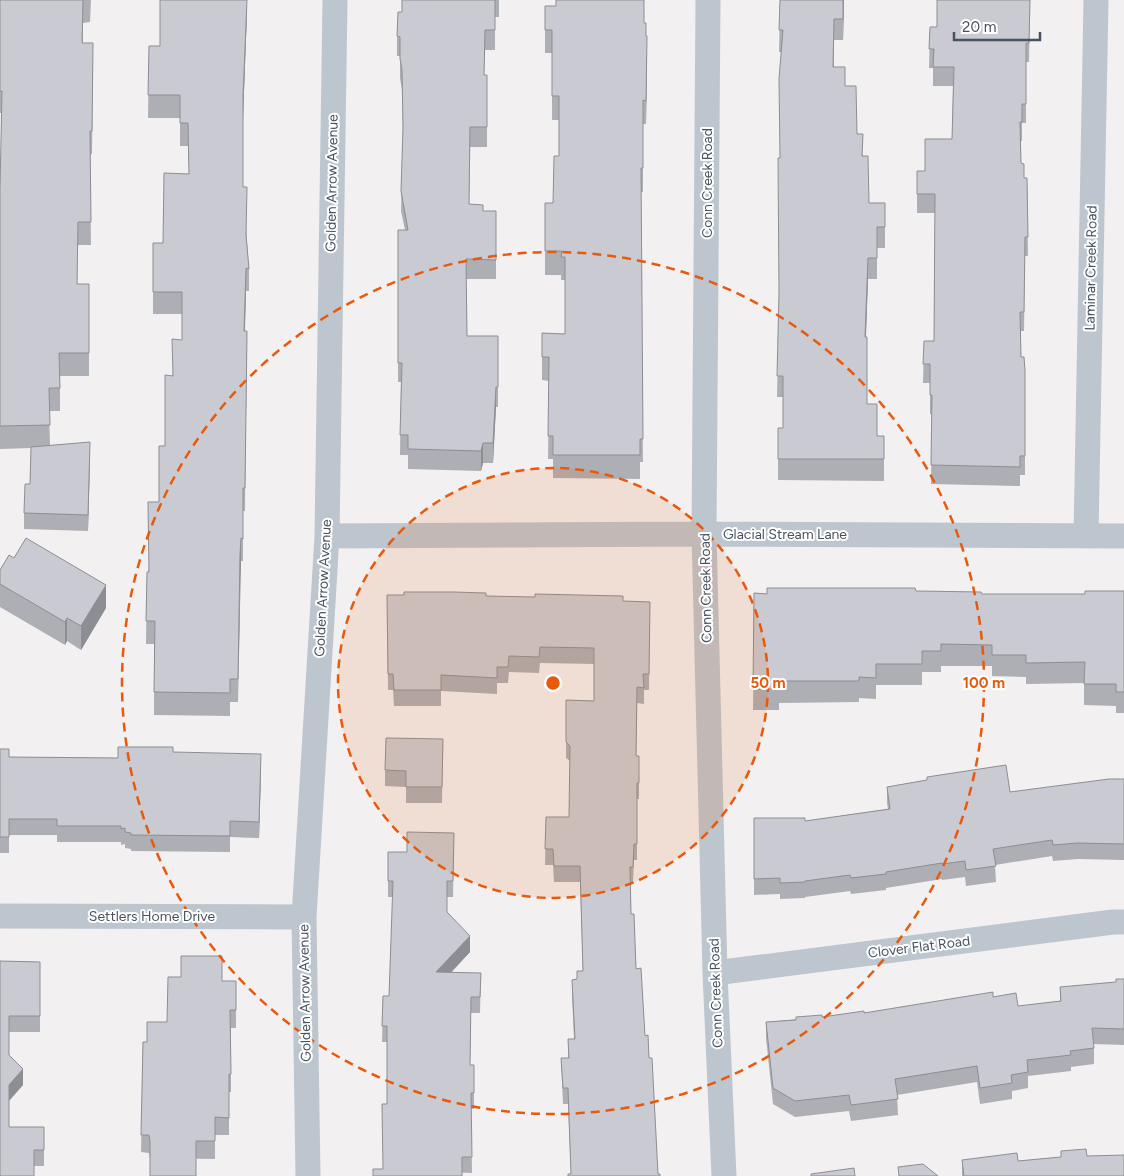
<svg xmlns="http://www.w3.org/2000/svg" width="1124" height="1176" viewBox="0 0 1124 1176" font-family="Figtree,sans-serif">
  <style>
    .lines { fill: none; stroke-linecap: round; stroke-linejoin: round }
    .street { stroke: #bdc6cf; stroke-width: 25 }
    .wall { fill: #aeafb5 }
    .shaded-wall { fill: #8d8e93 }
    .building { fill: #cacbd2; stroke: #8d8e93 }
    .ring { fill: none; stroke: #e8590c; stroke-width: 2.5; stroke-dasharray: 9 6 }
    .labels { text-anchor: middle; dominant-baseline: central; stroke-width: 4; stroke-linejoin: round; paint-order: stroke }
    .street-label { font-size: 14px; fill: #47525e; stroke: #fff }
    .centre { fill: #e8590c; stroke: #fff; stroke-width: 2.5 }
    .ring-label { font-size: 15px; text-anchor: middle; font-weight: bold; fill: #e8590c; stroke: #fff; stroke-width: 4; stroke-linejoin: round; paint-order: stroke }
  </style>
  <rect width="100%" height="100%" fill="#f2f0f0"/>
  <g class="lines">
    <!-- street -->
    <path class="street" d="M 708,0 L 704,534 L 715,973 L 724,1176
      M 327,536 L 704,534 L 1124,536
      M 1086,536 L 1096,0
      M 0,916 L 304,917
      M 715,973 L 1113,922 L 1124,922
      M 308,1176 L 304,917 L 327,536 L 335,0"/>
  </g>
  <!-- wall -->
  <path class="wall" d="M 0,0 L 91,0 L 90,22 L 83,23 L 83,43 L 93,65 L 92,154 L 90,154 L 91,245 L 78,245 L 77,284 L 89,284 L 89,376 L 60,376 L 60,411 L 49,411 L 50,445 L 90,458 L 88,531 L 24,529 L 24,513 L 30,484 L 31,448 L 0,449 L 0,188 L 2,113 L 0,113 Z
    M 402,0 L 499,0 L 499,17 L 495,17 L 495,50 L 485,50 L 484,75 L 487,75 L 487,147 L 470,147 L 469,204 L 483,211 L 496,211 L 496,279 L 466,279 L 467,336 L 498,336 L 498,407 L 496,407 L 493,463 L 483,463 L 481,471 L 408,469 L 408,455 L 400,455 L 401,382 L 398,382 L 398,230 L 405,230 L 401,211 L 403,134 L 402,90 L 400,78 L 400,56 L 397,56 L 397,36 L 402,12 Z
    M 780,0 L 844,0 L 843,40 L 834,40 L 834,67 L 845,86 L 863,156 L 869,203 L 885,203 L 885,248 L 877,248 L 877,279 L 868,279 L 866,337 L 867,404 L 877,436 L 884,436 L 884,481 L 778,480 L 778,428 L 783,428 L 783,397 L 777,397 L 779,300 L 781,52 L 779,52 Z
    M 1030,0 L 1029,62 L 1026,62 L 1026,123 L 1022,123 L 1022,141 L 1021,141 L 1021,163 L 1024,178 L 1027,178 L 1028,256 L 1025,256 L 1024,331 L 1020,331 L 1021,357 L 1025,452 L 1025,475 L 1020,475 L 1020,486 L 931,484 L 932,414 L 930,414 L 930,383 L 923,383 L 924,341 L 934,341 L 935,213 L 917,213 L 917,171 L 925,171 L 952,139 L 953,86 L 933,86 L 933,68 L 929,68 L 930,27 L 937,27 Z
    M 545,6 L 556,6 L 644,23 L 647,59 L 646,124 L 643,124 L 643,192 L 641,192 L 643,462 L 640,462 L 640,479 L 553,478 L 553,459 L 548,459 L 549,381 L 542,380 L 542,333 L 565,334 L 565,280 L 561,280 L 561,275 L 545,275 L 545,203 L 553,203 L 559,156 L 559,120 L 552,120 L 552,53 L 545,53 Z
    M 247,12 L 243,118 L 243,187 L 249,269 L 249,291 L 246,291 L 245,331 L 247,331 L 245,511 L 243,511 L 243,561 L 241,561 L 240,578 L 238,702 L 230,702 L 230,716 L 154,715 L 154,644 L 146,644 L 147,572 L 148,572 L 159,502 L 172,376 L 182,340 L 182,314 L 153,314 L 153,243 L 163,243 L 189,174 L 188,146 L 180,146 L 180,118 L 148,118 L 149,46 L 160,46 Z
    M 14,558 L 106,608 L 81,650 L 67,641 L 65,645 L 0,607 L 0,570 Z
    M 916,591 L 982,594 L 1085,594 L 1124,591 L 1124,713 L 1116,713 L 1116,706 L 1084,705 L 1084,683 L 1026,684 L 1026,677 L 992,676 L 992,666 L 941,666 L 941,672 L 922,672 L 922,685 L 876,685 L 876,699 L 859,698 L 859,702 L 779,703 L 779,710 L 753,710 L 754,593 L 767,594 Z
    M 387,595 L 486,596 L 650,602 L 649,690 L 644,690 L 644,704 L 637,703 L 636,756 L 639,756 L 639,799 L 637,799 L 637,860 L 634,860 L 633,883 L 630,883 L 631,914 L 636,969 L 645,1036 L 649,1058 L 658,1174 L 571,1174 L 568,1104 L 563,1104 L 561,1058 L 568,1058 L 568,1039 L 574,1039 L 572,996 L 572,980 L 577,979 L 577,971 L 583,971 L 580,882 L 554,882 L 553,865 L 545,865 L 546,817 L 569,817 L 570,761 L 566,758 L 566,700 L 594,701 L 594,664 L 540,663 L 539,673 L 509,672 L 508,683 L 497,683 L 497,694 L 441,691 L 441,706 L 394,706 L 393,690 L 388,690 Z
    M 443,739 L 442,803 L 406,803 L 406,787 L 385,786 L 385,770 Z
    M 0,749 L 9,757 L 118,758 L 173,752 L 261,770 L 259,838 L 230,837 L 230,852 L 131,851 L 131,849 L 125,848 L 125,844 L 121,845 L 121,842 L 57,842 L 57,835 L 9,835 L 9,853 L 0,853 Z
    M 927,777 L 1010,792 L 1124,779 L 1124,860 L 1078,859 L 1053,861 L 1052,856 L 995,865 L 996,882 L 966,886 L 965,877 L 942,880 L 942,879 L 886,888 L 886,890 L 851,894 L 850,891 L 805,897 L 805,898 L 780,899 L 780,894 L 754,895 L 754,818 L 805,821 L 888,809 L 887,803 L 887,787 L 927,780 Z
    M 454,833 L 453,897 L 447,897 L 447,912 L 470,952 L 451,973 L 481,973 L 480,1013 L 471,1013 L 470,1065 L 474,1065 L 474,1109 L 471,1109 L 472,1173 L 383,1169 L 387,1104 L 387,1042 L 382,1042 L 383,996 L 389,996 L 393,897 L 388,897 L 388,852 L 407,852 Z
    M 0,961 L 40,962 L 40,1032 L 9,1032 L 9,1055 L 23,1085 L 9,1100 L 9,1127 L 44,1127 L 44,1166 L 34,1166 L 0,1176 Z
    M 1124,979 L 1124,1045 L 1094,1044 L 1094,1064 L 1071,1067 L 1071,1071 L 1028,1076 L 1028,1088 L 1012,1091 L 1012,1099 L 980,1104 L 977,1082 L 897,1095 L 898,1115 L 851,1121 L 849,1111 L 795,1117 L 773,1104 L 766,1038 L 766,1022 L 864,1013 L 993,997 L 1018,1006 L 1060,1001 L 1060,987 L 1116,982 Z
    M 222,981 L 236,981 L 236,1028 L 231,1028 L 231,1092 L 229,1092 L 229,1135 L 215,1135 L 215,1159 L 150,1158 L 149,1153 L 141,1152 L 143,1042 L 147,1042 L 167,1022 Z
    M 1061,1151 L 1087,1156 L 1124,1176 L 962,1176 L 962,1160 L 1018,1161 L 1061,1157 Z"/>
  <!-- shaded-wall -->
  <path class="shaded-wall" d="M 247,0 L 247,12 L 243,118 L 243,96 Z
    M 843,0 L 844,0 L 843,40 Z
    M 647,36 L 647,59 L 646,124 L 646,101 Z
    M 868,258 L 868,279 L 865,359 L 865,337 Z
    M 246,268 L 246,291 L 244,354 L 244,331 Z
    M 496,387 L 496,407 L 493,463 L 493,443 Z
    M 90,442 L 90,458 L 88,531 L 88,515 Z
    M 483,443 L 483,463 L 481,471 L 481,451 Z
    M 241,538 L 241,561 L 238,702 L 240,555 Z
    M 106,585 L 106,608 L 81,650 L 81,626 Z
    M 67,618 L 67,641 L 65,645 L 65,622 Z
    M 261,754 L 261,770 L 259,838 L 259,822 Z
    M 470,936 L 470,952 L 436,988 L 436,972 Z
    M 23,1069 L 23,1085 L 9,1101 L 9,1085 Z"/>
  <!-- building -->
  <path class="building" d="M 0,0 L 83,0 L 82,43 L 93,43 L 92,131 L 90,131 L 91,222 L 78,222 L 77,284 L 89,284 L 89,353 L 59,353 L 60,388 L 49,388 L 50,425 L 0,426 L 0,188 L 2,91 L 0,91 Z
    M 160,0 L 247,0 L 243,96 L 243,187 L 247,187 L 246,235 L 249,269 L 246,268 L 244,331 L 247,331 L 245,488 L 243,488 L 243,539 L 241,538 L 240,555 L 238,679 L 230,679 L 230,693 L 154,692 L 155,621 L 146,621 L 147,572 L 149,572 L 148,502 L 159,502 L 159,446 L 165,446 L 165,375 L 173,376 L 172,339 L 182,340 L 182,292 L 153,292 L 153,243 L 163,243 L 164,173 L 189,174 L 188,123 L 180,123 L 180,95 L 148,95 L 149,46 L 160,46 Z
    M 402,0 L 495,0 L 495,30 L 485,30 L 484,75 L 487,75 L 487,127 L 470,127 L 469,204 L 483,205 L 483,211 L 496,211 L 496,260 L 466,259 L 467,336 L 498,336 L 498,387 L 496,387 L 493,443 L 483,443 L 481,451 L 408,449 L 408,435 L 400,435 L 402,363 L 398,363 L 398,230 L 408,230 L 401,191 L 403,127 L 402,70 L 400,59 L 400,37 L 397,36 L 398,12 L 402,12 Z
    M 556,0 L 644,0 L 644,23 L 646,23 L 646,36 L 647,36 L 646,101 L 643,100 L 643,168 L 641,168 L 643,439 L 640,439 L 640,455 L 553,455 L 553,436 L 548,436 L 549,357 L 542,357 L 542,333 L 565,334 L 565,257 L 561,257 L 562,251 L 545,251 L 545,203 L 553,203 L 554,156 L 559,156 L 559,96 L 552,96 L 552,30 L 545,30 L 545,6 L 556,6 Z
    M 780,0 L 843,0 L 843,19 L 834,19 L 833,67 L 845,67 L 845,86 L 856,86 L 857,134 L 863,134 L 862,156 L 868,156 L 869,203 L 885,203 L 885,227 L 877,227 L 877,258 L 868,258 L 865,337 L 867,337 L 867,404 L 877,404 L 877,436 L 884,436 L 884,459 L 778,459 L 778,428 L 783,428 L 783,376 L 777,376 L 779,293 L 778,158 L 780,158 L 779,79 L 783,30 L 779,30 Z
    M 937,0 L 1030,0 L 1029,43 L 1026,43 L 1026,104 L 1022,104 L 1022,122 L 1020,122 L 1021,163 L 1024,164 L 1024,178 L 1027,178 L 1028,237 L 1025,237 L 1024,312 L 1020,312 L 1021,357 L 1024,357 L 1025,370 L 1025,456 L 1020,456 L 1020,467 L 931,465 L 932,395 L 930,395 L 930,364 L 923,364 L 924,341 L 934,341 L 935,194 L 917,194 L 917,171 L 925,171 L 925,139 L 952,139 L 954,67 L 933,67 L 934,49 L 929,49 L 930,27 L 937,27 Z
    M 90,442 L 88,515 L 24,513 L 25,484 L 30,484 L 31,447 Z
    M 26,538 L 106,585 L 81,626 L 67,618 L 65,622 L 0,584 L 0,570 L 9,555 L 14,558 Z
    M 767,588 L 915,588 L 916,591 L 981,592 L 982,594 L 1085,594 L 1085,591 L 1124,591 L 1124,692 L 1116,692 L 1116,684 L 1084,684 L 1085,662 L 1026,663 L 1026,655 L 992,655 L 992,645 L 941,644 L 941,651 L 922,651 L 922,664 L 876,664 L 876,678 L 859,677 L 859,681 L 779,681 L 779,689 L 753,689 L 754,593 L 767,594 Z
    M 404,592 L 454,592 L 486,593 L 486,596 L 535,597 L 535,594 L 623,596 L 623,601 L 650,602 L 649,674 L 643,674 L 644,688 L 637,687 L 636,756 L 639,756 L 639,783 L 637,783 L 637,844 L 634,844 L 633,867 L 630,867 L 631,914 L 634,914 L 636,969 L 641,968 L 645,1036 L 648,1035 L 649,1058 L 652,1058 L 658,1174 L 660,1174 L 660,1176 L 568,1176 L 568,1174 L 571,1174 L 568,1088 L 563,1088 L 561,1058 L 569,1058 L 568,1039 L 575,1039 L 572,980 L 577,979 L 577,971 L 583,971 L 580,866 L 554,866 L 553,849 L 545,849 L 546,817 L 569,817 L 570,746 L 566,742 L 566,700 L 594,701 L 594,648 L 540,647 L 539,657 L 509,656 L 508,667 L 497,667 L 497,678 L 441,675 L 441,690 L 394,690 L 393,674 L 388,674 L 387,595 L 404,595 Z
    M 386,738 L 443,739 L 442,787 L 406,787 L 406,771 L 385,770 Z
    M 118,747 L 173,747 L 173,752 L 261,754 L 259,822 L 230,821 L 230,836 L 131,835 L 131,833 L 125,832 L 125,828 L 121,829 L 121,826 L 57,826 L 57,819 L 9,819 L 9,837 L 0,837 L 0,749 L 9,749 L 9,757 L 118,758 Z
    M 1006,765 L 1010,792 L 1109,779 L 1124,779 L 1124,844 L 1078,843 L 1053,845 L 1052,840 L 993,849 L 996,866 L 966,870 L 965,861 L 942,864 L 942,863 L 886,872 L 886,874 L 851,878 L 850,875 L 805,881 L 805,882 L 780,883 L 780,878 L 754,879 L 754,818 L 805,818 L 805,821 L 890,809 L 887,787 L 927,780 L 927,777 Z
    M 407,832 L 454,833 L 453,881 L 447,881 L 447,912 L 470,936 L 436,972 L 481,973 L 480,997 L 471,997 L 470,1065 L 474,1065 L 474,1093 L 471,1093 L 472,1157 L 462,1157 L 462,1176 L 373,1176 L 373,1169 L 383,1169 L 382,1104 L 387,1104 L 387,1026 L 382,1026 L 383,996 L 389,996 L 393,881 L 388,881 L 388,852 L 407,852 Z
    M 181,956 L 222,956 L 222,981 L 236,981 L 236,1010 L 230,1010 L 231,1074 L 229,1074 L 229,1118 L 215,1117 L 215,1141 L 196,1141 L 196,1176 L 150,1176 L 150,1141 L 149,1135 L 141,1135 L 143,1042 L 147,1042 L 147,1022 L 167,1022 L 168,977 L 181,977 Z
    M 0,961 L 40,962 L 40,1016 L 9,1016 L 9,1055 L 23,1069 L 9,1085 L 9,1127 L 44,1127 L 44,1150 L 34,1150 L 34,1176 L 0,1176 Z
    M 1116,979 L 1124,979 L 1124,1029 L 1092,1028 L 1094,1048 L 1070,1051 L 1071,1055 L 1027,1060 L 1028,1072 L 1011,1075 L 1012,1083 L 980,1088 L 977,1066 L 895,1079 L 898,1099 L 851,1105 L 849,1095 L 795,1101 L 773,1088 L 766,1022 L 796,1020 L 796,1017 L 822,1015 L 822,1017 L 864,1011 L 864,1013 L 993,992 L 993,997 L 1016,993 L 1018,1006 L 1061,1001 L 1060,987 L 1116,982 Z
    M 1086,1149 L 1087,1156 L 1124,1155 L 1124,1176 L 964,1176 L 962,1160 L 1017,1153 L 1018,1161 L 1061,1157 L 1061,1151 Z
    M 923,1164 L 938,1176 L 899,1176 L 898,1167 Z
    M 854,1168 L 855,1176 L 811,1176 L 811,1174 Z"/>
  <!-- distance rings -->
  <circle cx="553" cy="683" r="215" fill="#e8590c" fill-opacity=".12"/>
  <g class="ring">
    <circle cx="553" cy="683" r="215"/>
    <circle cx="553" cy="683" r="431"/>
  </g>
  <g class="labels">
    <!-- street labels -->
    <g class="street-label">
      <text transform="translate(332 183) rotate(-89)">Golden Arrow Avenue</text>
      <text transform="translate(707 183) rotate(-90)">Conn Creek Road</text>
      <text transform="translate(1091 268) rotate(-89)">Laminar Creek Road</text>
      <text x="785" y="534">Glacial Stream Lane</text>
      <text transform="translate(323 588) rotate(-87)">Golden Arrow Avenue</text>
      <text transform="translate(706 588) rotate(-91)">Conn Creek Road</text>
      <text x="152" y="916">Settlers Home Drive</text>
      <text transform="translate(919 947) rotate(-7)">Clover Flat Road</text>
      <text transform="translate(305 993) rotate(-91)">Golden Arrow Avenue</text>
      <text transform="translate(716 993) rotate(-92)">Conn Creek Road</text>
    </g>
  </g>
  <circle cx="553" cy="683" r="8" class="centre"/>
  <g class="ring-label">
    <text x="768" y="688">50 m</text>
    <text x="984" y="688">100 m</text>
  </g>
  <!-- scale -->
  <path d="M954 32v8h86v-8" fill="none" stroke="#47525e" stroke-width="2.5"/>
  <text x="962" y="32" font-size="15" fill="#47525e" stroke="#ffffff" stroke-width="4" paint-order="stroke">20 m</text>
</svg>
